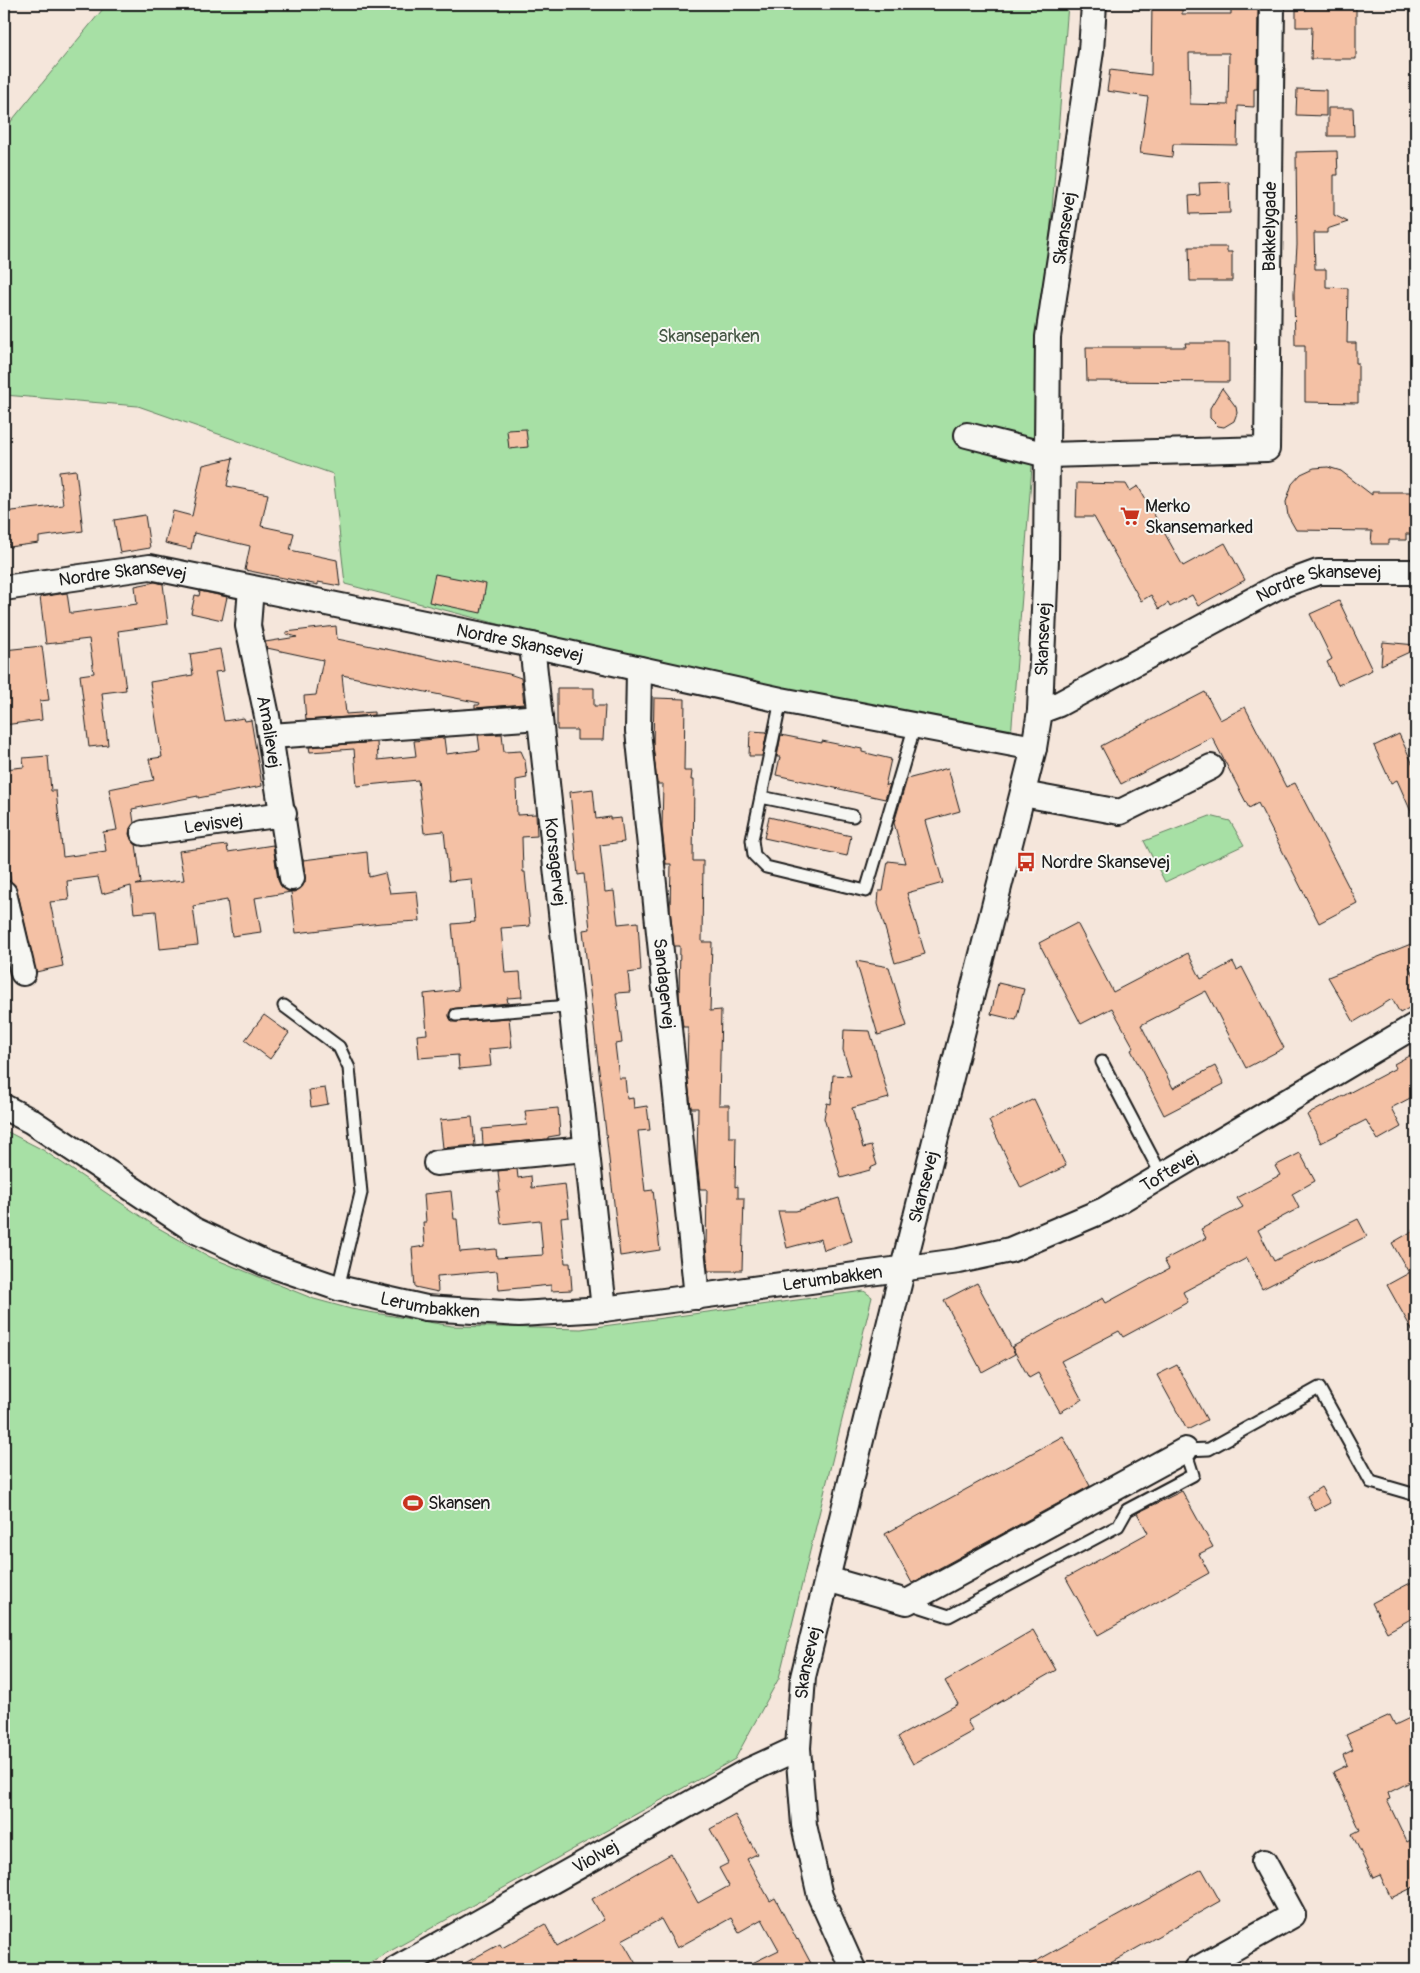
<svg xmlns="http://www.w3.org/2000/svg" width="1420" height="1973" viewBox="0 0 1420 1973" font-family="Pangolin,sans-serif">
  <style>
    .green { fill: #a7e0a5; stroke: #627e60 }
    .building { fill: #f4c1a5; stroke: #1c1c1c; fill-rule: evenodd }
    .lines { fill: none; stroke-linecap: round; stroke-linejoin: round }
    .service-casing { stroke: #1c1c1c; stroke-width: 15 }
    .minor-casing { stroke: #1c1c1c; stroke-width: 28 }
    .service { stroke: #f6f6f2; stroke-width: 11 }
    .minor { stroke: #f6f6f2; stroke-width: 24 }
    .labels { text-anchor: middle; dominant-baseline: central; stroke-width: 4; stroke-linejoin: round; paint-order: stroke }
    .street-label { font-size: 18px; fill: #1c1c1c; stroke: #f6f6f2 }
    .park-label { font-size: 18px; fill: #465745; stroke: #f6f6f2 }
    .poi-label { font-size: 18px; fill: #1c1c1c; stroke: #f6f6f2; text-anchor: start }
  </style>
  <rect width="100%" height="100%" fill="#f5e6db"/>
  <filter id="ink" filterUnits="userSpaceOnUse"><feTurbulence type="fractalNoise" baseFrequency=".02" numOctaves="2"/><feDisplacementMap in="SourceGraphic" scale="10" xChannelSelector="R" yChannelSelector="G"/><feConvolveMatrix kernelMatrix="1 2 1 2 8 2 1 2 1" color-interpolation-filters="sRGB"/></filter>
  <g filter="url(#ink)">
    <!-- green -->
    <path class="green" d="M 107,4 L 1068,4 L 1011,737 L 705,678 L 345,584 L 333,474 L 138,406 L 4,395 L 4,130 Z
      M 1210,816 L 1230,821 L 1244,845 L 1165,882 L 1144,841 Z
      M 4,1130 L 43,1150 L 155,1226 L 210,1257 L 314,1299 L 351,1309 L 452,1326 L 581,1329 L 864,1291 L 872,1297 L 779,1678 L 735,1759 L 358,1969 L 4,1969 Z"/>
    <!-- building -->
    <path class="building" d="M 1152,4 L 1182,4 L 1182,14 L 1231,14 L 1231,4 L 1258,4 L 1257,89 L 1254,89 L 1254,107 L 1238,106 L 1237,145 L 1173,144 L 1172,157 L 1140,153 L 1148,97 L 1107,91 L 1110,70 L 1151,75 ZM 1189,53 L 1229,53 L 1228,105 L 1190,104 Z
      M 1306,4 L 1356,4 L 1356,59 L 1311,59 L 1312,27 L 1296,27 L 1296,10 L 1306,10 Z
      M 1297,89 L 1326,90 L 1326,116 L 1296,115 Z
      M 1328,108 L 1353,108 L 1354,136 L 1328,136 Z
      M 1337,151 L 1338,175 L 1334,175 L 1334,215 L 1348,222 L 1327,229 L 1327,233 L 1314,233 L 1315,269 L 1326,269 L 1326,287 L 1348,288 L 1347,343 L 1356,343 L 1356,363 L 1358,363 L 1358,403 L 1305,402 L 1305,345 L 1295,345 L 1294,293 L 1297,245 L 1296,152 Z
      M 1229,182 L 1230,213 L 1190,214 L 1189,196 L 1200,195 L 1199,183 Z
      M 1189,247 L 1227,247 L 1227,252 L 1232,252 L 1232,281 L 1190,281 Z
      M 1185,343 L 1229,343 L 1229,382 L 1087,381 L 1086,347 L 1186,347 Z
      M 1222,388 L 1236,407 L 1237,413 L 1234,421 L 1224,427 L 1218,426 L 1210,418 L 1210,408 Z
      M 526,429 L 528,447 L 509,449 L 507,430 Z
      M 233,458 L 227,486 L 268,494 L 261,526 L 294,533 L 290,550 L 337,560 L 340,586 L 318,582 L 318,585 L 245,570 L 250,546 L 194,533 L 191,549 L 165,543 L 173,511 L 192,516 L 203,465 Z
      M 1328,467 L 1341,471 L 1372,495 L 1372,492 L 1416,492 L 1416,534 L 1406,534 L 1406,540 L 1389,540 L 1389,544 L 1371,544 L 1372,531 L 1296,530 L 1288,516 L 1286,502 L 1292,484 L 1301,474 L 1314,468 Z
      M 76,470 L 83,531 L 39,537 L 39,543 L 9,547 L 9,544 L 4,545 L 4,512 L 63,505 L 59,472 Z
      M 1077,483 L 1126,484 L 1130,491 L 1138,486 L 1183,566 L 1225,543 L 1245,580 L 1198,606 L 1192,595 L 1170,607 L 1168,603 L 1159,609 L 1151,595 L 1141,601 L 1094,517 L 1076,517 Z
      M 145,515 L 150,548 L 120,553 L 114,520 Z
      M 435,574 L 486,584 L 481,613 L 429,602 Z
      M 155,582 L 163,584 L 168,624 L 118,631 L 126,690 L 102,693 L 108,745 L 89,747 L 80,675 L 94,673 L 89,639 L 46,644 L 40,597 L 67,593 L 70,613 L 73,613 L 137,604 L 135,586 Z
      M 200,591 L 227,597 L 222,620 L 191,613 L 195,595 L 199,596 Z
      M 1339,601 L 1372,670 L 1338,685 L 1327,662 L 1332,659 L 1310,614 Z
      M 336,626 L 337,639 L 509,674 L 521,678 L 524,704 L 475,708 L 475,705 L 479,705 L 480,703 L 342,675 L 346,714 L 374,712 L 374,715 L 306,720 L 304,696 L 316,695 L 323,660 L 267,648 L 265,642 L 297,637 L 286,634 L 286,632 Z
      M 1383,642 L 1416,645 L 1416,649 L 1381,665 Z
      M 42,646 L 49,700 L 40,701 L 42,720 L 4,725 L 4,650 Z
      M 220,649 L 224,671 L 215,672 L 224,721 L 244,718 L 245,721 L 251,720 L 262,786 L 198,798 L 198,796 L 132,809 L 134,823 L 130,828 L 129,834 L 132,841 L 136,844 L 141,883 L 136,885 L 184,880 L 179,851 L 227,845 L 228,852 L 273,845 L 278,880 L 281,886 L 287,891 L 294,892 L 301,888 L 305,882 L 303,860 L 367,852 L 369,877 L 385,873 L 390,893 L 417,891 L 420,921 L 381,923 L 296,933 L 291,892 L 255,898 L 261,932 L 232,936 L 227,900 L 193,906 L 198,945 L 160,949 L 156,911 L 134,913 L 131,886 L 102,894 L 98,877 L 67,881 L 69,900 L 50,902 L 63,966 L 36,972 L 17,890 L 11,882 L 4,836 L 4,769 L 24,767 L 23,758 L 48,756 L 51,791 L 56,791 L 63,857 L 106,851 L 103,832 L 117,830 L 109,789 L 154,780 L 149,759 L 162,757 L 150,682 L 193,675 L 190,654 Z
      M 557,688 L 594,688 L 594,706 L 605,706 L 603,740 L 577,740 L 577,730 L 557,730 Z
      M 1205,692 L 1220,720 L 1245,707 L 1286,787 L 1295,783 L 1357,903 L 1319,923 L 1258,803 L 1249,808 L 1212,737 L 1121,784 L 1101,746 Z
      M 654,698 L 685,699 L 684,771 L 692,771 L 691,780 L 694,780 L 693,861 L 703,861 L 702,942 L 712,942 L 710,1011 L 721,1010 L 719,1105 L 729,1105 L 729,1137 L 736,1137 L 735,1187 L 738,1186 L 738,1198 L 744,1198 L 742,1270 L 736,1270 L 736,1271 L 708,1271 L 706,1247 L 707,1189 L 700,1189 L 697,1161 L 698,1108 L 691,1108 L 687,1073 L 688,1027 L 683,1027 L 679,996 L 680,946 L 674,946 L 670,910 L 671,864 L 666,864 L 662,828 L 663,784 L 657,784 L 653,746 Z
      M 750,731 L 767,732 L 762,756 L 749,756 Z
      M 502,734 L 504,752 L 521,751 L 525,760 L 527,778 L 516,780 L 517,815 L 536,814 L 537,836 L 522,837 L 523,872 L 525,872 L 530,926 L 501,928 L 505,973 L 520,972 L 522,997 L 507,998 L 508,1003 L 451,1009 L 449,1016 L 452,1022 L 456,1022 L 509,1018 L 512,1047 L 489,1049 L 491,1066 L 459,1069 L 458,1055 L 419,1058 L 417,1035 L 427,1034 L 424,994 L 458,990 L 452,924 L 475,922 L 471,879 L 449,881 L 444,831 L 424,833 L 418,780 L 357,786 L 354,749 L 310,752 L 309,747 L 377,742 L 378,760 L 416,756 L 414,741 L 444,738 L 446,754 L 480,750 L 478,735 Z
      M 1399,734 L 1416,771 L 1416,823 L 1397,780 L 1391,783 L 1374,746 Z
      M 781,735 L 822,743 L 822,741 L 862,749 L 862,752 L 891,759 L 885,786 L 890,784 L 885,799 L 776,775 L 780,757 L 777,757 Z
      M 948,768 L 960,811 L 925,821 L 943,883 L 907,893 L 925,954 L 895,963 L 878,904 L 879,891 L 883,891 L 888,861 L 905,863 L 894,823 L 907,779 Z
      M 593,789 L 596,819 L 610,817 L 610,819 L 621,818 L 624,842 L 600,845 L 605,892 L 614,891 L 618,924 L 638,922 L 641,971 L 628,973 L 630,992 L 616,993 L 622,1043 L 615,1044 L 619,1078 L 625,1078 L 627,1099 L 633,1098 L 634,1108 L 647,1106 L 650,1130 L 638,1131 L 645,1191 L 653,1190 L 660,1250 L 620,1256 L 583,930 L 590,929 L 584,874 L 578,875 L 570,792 Z
      M 769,817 L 851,836 L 847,856 L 764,838 Z
      M 1077,923 L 1113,992 L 1188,953 L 1201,979 L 1233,962 L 1237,970 L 1242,967 L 1284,1048 L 1246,1068 L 1206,991 L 1141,1025 L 1173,1088 L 1215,1066 L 1224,1084 L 1164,1115 L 1131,1050 L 1134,1048 L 1112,1008 L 1081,1024 L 1039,943 Z
      M 1416,942 L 1416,963 L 1409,967 L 1416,979 L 1416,1004 L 1400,1013 L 1392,999 L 1354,1022 L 1328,977 Z
      M 856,961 L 889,967 L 907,1026 L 878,1035 Z
      M 998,983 L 1024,989 L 1016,1020 L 991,1014 Z
      M 264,1015 L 289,1033 L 270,1059 L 245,1040 Z
      M 844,1030 L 870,1031 L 889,1098 L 852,1108 L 863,1148 L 871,1146 L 877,1165 L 870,1168 L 870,1170 L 841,1178 L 824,1118 L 827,1103 L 831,1104 L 833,1075 L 851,1076 L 843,1050 Z
      M 1416,1052 L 1416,1095 L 1391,1108 L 1401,1127 L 1378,1140 L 1366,1120 L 1321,1143 L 1307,1115 L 1396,1068 L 1394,1064 Z
      M 325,1088 L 328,1104 L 311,1107 L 309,1090 Z
      M 1034,1099 L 1066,1166 L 1021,1188 L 989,1121 Z
      M 558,1108 L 560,1135 L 548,1137 L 548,1139 L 483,1145 L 482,1129 L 527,1125 L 525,1111 Z
      M 472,1117 L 475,1145 L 443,1148 L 440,1120 Z
      M 1300,1153 L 1315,1181 L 1292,1194 L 1299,1208 L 1258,1230 L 1274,1261 L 1358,1219 L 1367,1236 L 1262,1289 L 1247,1258 L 1183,1292 L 1188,1302 L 1123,1337 L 1119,1331 L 1061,1361 L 1082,1400 L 1060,1412 L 1038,1373 L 1029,1378 L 1012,1347 L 1103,1298 L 1106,1303 L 1169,1269 L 1164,1260 L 1206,1238 L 1201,1229 L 1243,1207 L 1237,1198 L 1280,1175 L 1275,1166 Z
      M 517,1169 L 518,1178 L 531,1176 L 532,1188 L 565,1184 L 569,1217 L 561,1218 L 565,1263 L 570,1263 L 572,1290 L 551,1291 L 551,1285 L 499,1290 L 497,1271 L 437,1276 L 438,1292 L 415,1287 L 412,1248 L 425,1246 L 423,1222 L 426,1222 L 424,1194 L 451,1191 L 454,1219 L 457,1219 L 460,1252 L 496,1249 L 497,1258 L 543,1255 L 540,1220 L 501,1224 L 497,1191 L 500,1191 L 498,1171 Z
      M 839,1198 L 852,1241 L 824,1250 L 821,1239 L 787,1248 L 778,1211 L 796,1211 Z
      M 1416,1229 L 1416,1337 L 1387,1285 L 1409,1273 L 1392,1243 Z
      M 977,1283 L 1015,1354 L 982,1372 L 944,1300 Z
      M 1177,1365 L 1207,1420 L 1187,1430 L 1157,1375 Z
      M 1063,1436 L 1090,1486 L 912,1583 L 885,1534 Z
      M 1321,1487 L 1330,1503 L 1315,1511 L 1307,1496 Z
      M 1182,1491 L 1213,1547 L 1199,1554 L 1209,1573 L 1098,1635 L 1066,1578 L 1148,1533 L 1137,1513 Z
      M 1416,1580 L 1416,1616 L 1387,1632 L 1372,1603 Z
      M 1033,1630 L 1056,1670 L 967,1721 L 973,1731 L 913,1764 L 898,1737 L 958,1704 L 945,1681 Z
      M 1390,1715 L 1395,1725 L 1416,1715 L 1416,1779 L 1388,1793 L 1390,1799 L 1387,1800 L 1407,1842 L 1416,1837 L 1416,1886 L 1391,1898 L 1380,1875 L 1373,1878 L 1352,1834 L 1360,1830 L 1333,1772 L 1347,1765 L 1343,1755 L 1353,1750 L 1346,1735 Z
      M 735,1815 L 757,1854 L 747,1859 L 770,1901 L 775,1898 L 797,1940 L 798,1939 L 814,1969 L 740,1969 L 779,1950 L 762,1919 L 739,1932 L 731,1918 L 677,1948 L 661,1919 L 622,1940 L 639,1969 L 454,1969 L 500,1944 L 502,1948 L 545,1924 L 557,1946 L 604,1920 L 592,1899 L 671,1854 L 698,1903 L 729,1886 L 719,1868 L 729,1863 L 710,1829 Z
      M 1202,1869 L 1220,1901 L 1100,1969 L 1022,1969 Z"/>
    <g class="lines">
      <defs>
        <path id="service" d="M 781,700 L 752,840 L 754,855 L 766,867 L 866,891 L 915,725
          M 761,797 L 853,816
          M 284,1006 L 339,1047 L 349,1068 L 361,1193 L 338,1288
          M 456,1015 L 570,1006
          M 1102,1062 L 1162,1176
          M 909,1603 L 949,1616 L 1118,1526 L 1127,1510 L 1193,1475 L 1185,1450 L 1209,1449 L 1319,1388 L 1371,1482 L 1416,1495"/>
        <g id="minor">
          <path id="s1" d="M 967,435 L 1047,455 L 1267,449 L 1272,4"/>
          <path id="s2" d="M 4,588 L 150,567 L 532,645 L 781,700 L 1034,748"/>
          <path id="s3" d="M 251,588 L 248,626 L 267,716 L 292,878"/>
          <path id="s4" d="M 532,645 L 604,1309"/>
          <path id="s5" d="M 639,669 L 638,731 L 697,1297"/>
          <path id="s6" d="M 1040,711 L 1059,704 L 1277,587 L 1318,572 L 1416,572"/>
          <path d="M 271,736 L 540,717"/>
          <path d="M 1023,794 L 1120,812 L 1211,767"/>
          <path id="s7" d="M 143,833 L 284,814"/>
          <path d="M 4,893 L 23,973"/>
          <path id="s8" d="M 4,1107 L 31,1121 L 194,1230 L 265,1263 L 338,1288 L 426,1308 L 519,1314 L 604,1309 L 959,1261 L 1010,1250 L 1104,1210 L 1416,1025"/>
          <path d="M 436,1163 L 586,1149"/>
          <path d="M 827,1579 L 907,1602 L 1185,1450"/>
          <path id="s9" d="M 396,1969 L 746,1772 L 798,1748"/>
          <path id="s10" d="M 853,1969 L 820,1896 L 804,1825 L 798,1748 L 803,1677 L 903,1268 L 1034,748 L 1040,711 L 1046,559 L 1048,337 L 1091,51 L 1094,4"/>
          <path d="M 1197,1969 L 1293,1915 L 1264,1862"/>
        </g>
      </defs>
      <!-- service casing -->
      <use href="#service" class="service-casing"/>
      <!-- minor casing -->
      <use href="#minor" class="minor-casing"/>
      <!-- service -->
      <use href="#service" class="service"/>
      <!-- minor -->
      <use href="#minor" class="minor"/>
    </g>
  </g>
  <!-- icons -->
  <defs>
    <symbol id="supermarket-bare" viewBox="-9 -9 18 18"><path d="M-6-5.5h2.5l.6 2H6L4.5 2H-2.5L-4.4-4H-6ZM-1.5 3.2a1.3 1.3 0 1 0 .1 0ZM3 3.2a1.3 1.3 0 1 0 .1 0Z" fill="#c8321e" stroke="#f6f6f2" stroke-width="2.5" paint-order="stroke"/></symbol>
    <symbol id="bus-bare" viewBox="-9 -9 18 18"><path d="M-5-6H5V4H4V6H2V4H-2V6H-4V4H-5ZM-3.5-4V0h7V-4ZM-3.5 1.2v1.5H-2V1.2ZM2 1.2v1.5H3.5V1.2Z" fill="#c8321e" stroke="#f6f6f2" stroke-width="2.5" paint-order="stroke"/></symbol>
    <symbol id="stadium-bare" viewBox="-9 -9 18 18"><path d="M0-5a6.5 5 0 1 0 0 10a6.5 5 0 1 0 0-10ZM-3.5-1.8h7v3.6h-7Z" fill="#c8321e" stroke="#f6f6f2" stroke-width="2.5" paint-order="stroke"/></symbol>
  </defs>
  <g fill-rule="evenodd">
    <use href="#supermarket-bare" x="1116" y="502" width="28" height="28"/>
    <use href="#bus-bare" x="1012" y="848" width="28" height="28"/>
    <use href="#stadium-bare" x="399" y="1489" width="28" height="28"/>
  </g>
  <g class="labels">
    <!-- street labels -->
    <g class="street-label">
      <text stroke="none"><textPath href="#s1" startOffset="525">Bakkelygade</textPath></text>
      <text stroke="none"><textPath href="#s10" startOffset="1780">Skansevej</textPath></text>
      <text stroke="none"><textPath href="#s2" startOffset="120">Nordre Skansevej</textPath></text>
      <text stroke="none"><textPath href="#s6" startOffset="310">Nordre Skansevej</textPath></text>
      <text stroke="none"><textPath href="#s10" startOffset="1368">Skansevej</textPath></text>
      <text stroke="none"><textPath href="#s2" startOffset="525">Nordre Skansevej</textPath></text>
      <text stroke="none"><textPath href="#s3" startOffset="146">Amalievej</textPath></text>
      <text stroke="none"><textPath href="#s7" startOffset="71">Levisvej</textPath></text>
      <text stroke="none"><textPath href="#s4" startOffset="218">Korsagervej</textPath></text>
      <text stroke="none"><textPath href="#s5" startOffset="316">Sandagervej</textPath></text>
      <text stroke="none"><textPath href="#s8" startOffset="1239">Toftevej</textPath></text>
      <text stroke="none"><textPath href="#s10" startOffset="806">Skansevej</textPath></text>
      <text stroke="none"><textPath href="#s8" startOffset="881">Lerumbakken</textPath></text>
      <text stroke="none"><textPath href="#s8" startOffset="476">Lerumbakken</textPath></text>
      <text stroke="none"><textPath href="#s10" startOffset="316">Skansevej</textPath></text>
      <text stroke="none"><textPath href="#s9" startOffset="229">Violvej</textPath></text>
    </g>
    <!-- park labels -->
    <g class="park-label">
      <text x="709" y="336">Skanseparken</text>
    </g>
    <!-- poi labels -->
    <g class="poi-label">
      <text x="1145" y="506">Merko<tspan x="1145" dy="21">Skansemarked</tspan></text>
      <text x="1041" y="862">Nordre Skansevej</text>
      <text x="428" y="1503">Skansen</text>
    </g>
  </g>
  <!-- margin -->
  <rect width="1420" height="1973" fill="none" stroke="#f6f6f2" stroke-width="20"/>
  <rect x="10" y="10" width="1400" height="1953" fill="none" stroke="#1c1c1c" stroke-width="2" filter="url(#ink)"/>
</svg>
